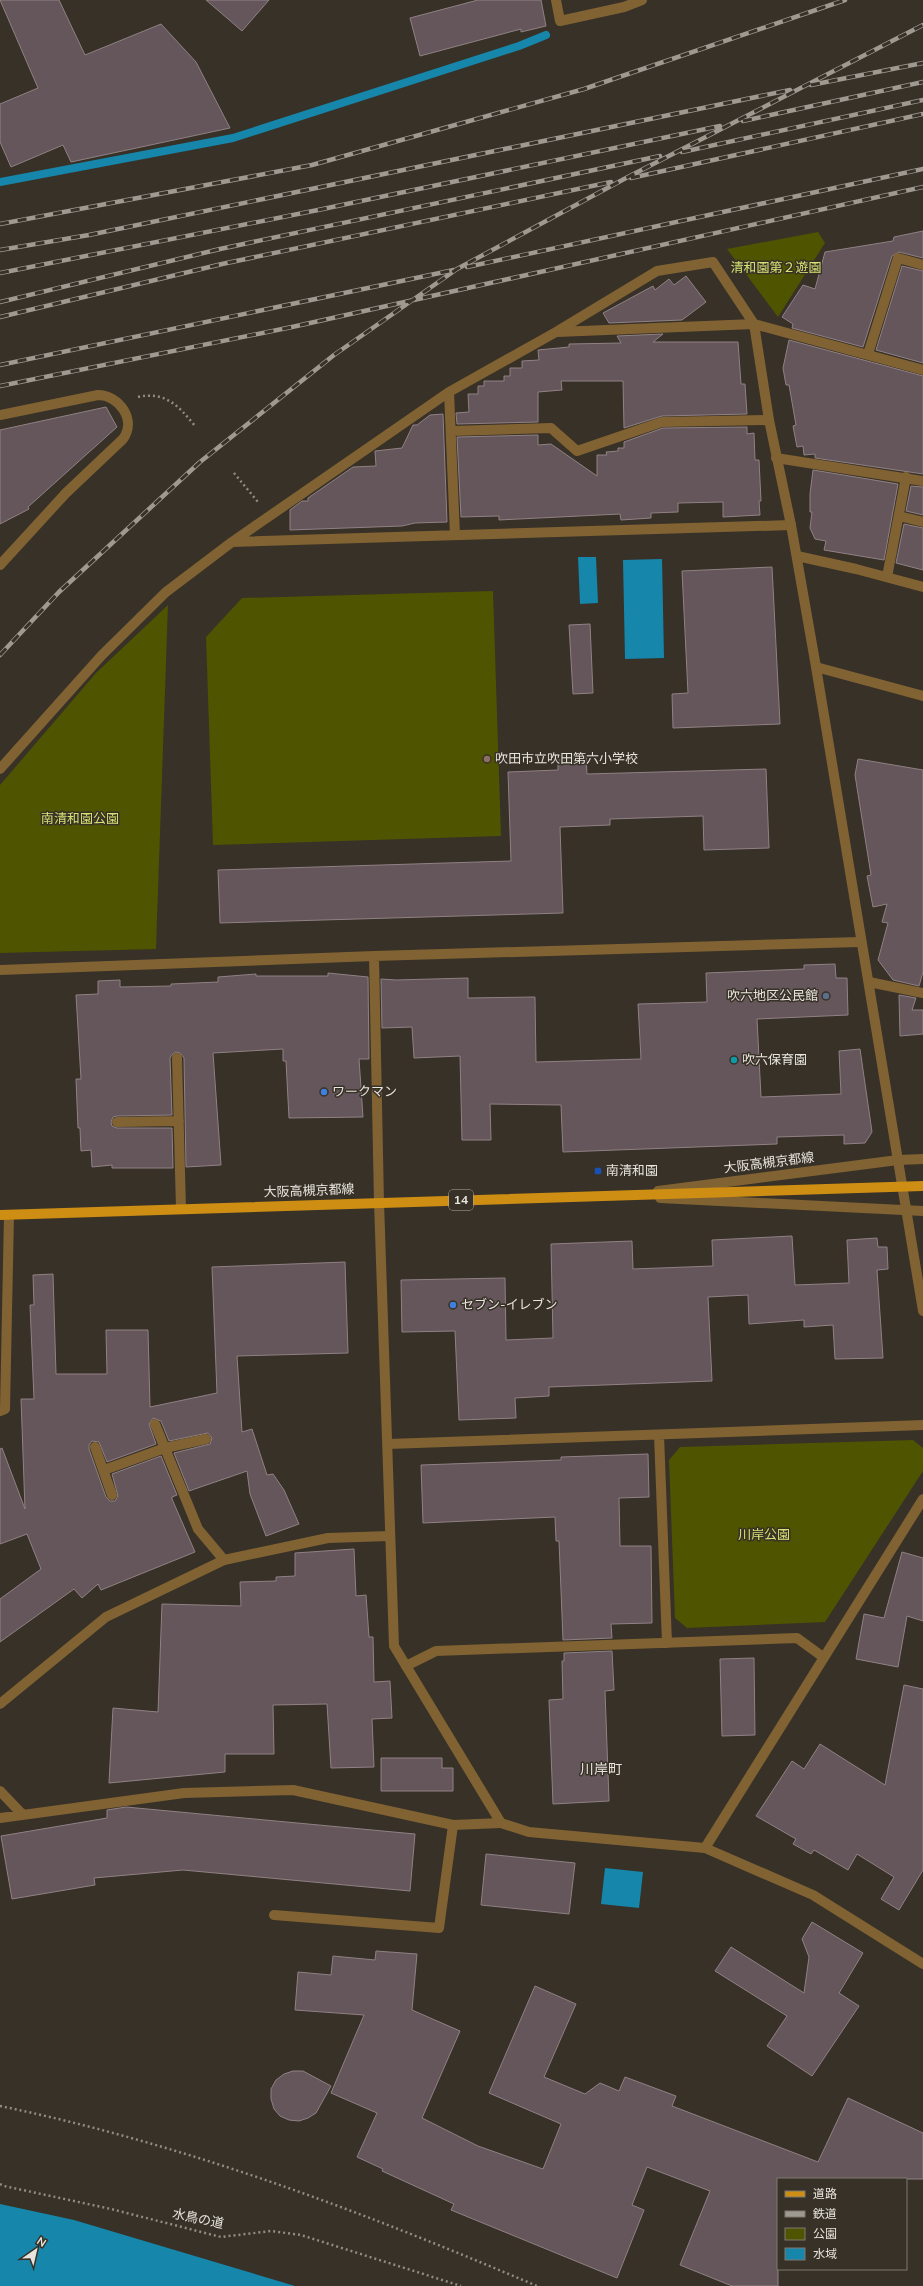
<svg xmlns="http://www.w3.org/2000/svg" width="923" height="2286" viewBox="0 0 923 2286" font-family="'Nunito Sans','Noto Sans JP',sans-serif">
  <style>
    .green { fill: #4e5400 }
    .water { fill: #1786ab }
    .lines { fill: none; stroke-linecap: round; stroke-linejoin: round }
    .stream { stroke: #1786ab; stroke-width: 8 }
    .building { fill: #64565a; stroke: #908185 }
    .path { stroke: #918c84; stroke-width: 2.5; stroke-dasharray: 2 3; stroke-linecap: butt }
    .service { stroke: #806233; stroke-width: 10 }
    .minor { stroke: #806233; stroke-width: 10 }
    .tertiary { stroke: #806233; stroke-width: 10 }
    .primary { stroke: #cd8e13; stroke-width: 10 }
    .rail-casing { stroke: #9e9991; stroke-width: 4.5 }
    .rail { stroke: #373127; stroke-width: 3; stroke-dasharray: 9; stroke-linecap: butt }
    .education-dot { fill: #8d6e63; stroke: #373127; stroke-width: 1.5 }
    .service-dot { fill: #5c6f8a; stroke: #373127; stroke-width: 1.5 }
    .culture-dot { fill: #0f9aa8; stroke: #373127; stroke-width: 1.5 }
    .shop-dot { fill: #3f7fe0; stroke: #373127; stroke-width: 1.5 }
    .transit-dot { fill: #1a4fb4; stroke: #373127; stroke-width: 1.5 }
    .labels { text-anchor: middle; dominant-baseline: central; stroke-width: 3; stroke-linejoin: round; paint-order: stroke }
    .shield { fill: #373127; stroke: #b3aea7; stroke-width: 1 }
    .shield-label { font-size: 12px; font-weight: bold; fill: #e8e4de }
    .park-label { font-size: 13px; fill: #d6e273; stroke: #373127 }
    .poi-label { font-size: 13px; fill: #e8e4de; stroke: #373127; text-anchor: start }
    .street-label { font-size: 13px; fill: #e8e4de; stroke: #373127 }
    .neighbourhood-label { font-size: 14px; fill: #e8e4de; stroke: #373127 }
  </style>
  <rect width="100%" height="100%" fill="#373127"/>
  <!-- green -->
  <path class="green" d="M 818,232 L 825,243 L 778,317 L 727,249 Z
    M 493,591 L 501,836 L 213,845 L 206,637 L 242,598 Z
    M 168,605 L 156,949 L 0,953 L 0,785 L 96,673 Z
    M 913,1440 L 923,1448 L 923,1471 L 825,1622 L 687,1628 L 675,1618 L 669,1460 L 680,1447 Z"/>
  <!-- water -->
  <path class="water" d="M 578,557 L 596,557 L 598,603 L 580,604 Z
    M 662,559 L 664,658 L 625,659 L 623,560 Z
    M 605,1868 L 643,1872 L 639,1908 L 601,1904 Z
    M 0,2204 L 74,2220 L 295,2286 L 0,2286 Z"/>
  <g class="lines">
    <!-- stream -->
    <path class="stream" d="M 0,182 L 233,138 L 519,46 L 546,35"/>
  </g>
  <!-- building -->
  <path class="building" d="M 0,0 L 59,0 L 85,55 L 161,24 L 196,62 L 230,128 L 71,162 L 63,145 L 11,167 L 0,142 L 0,104 L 38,88 Z
    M 206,0 L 269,0 L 242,31 Z
    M 478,0 L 541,0 L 546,26 L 521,32 L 521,29 L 420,56 L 410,18 Z
    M 923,231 L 923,258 L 899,252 L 892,256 L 863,347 L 792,328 L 793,324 L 782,317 L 803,285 L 815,289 L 825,252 L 893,241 L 894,237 Z
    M 902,266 L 923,271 L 923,363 L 876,350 Z
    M 686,276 L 706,302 L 682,320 L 609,323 L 603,313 L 653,286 L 655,290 L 669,279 L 674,285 Z
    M 663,334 L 653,342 L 738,342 L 741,384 L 745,384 L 747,414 L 662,416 L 624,428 L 623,381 L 561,381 L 562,390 L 538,392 L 538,422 L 457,424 L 456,413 L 469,412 L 468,394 L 478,394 L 478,386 L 484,386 L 484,381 L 504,381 L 504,376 L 510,376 L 510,368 L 522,368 L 522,361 L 539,360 L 538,350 L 569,347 L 569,344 L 621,343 L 617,336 Z
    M 789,340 L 923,376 L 923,474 L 815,458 L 815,454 L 804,455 L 803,446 L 797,447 L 793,426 L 796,425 L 789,385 L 786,385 L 783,368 Z
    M 106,407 L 117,427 L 28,507 L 29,509 L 0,524 L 0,430 Z
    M 443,414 L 447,522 L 415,523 L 402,526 L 290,530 L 290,510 L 302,501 L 308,501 L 308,498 L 353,467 L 376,466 L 375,451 L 402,448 L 413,425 L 417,425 L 430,415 Z
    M 747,427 L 747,434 L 754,433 L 755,460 L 759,460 L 761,501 L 759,501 L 760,515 L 723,517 L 723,502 L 678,503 L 678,512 L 651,513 L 651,518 L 621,520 L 620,514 L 499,520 L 499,516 L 461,517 L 457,437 L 538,435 L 538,445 L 551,444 L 597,476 L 597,455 L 607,455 L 606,452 L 618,451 L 618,448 L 624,448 L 624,442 L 663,428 Z
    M 813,470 L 898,484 L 884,560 L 824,550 L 826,541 L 815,539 L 810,528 L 812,512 L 810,512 L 810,494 Z
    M 911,486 L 923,487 L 923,515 L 906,511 Z
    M 904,524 L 923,528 L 923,570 L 896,563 Z
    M 772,567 L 780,724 L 673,728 L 672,694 L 688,693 L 682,571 Z
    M 590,624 L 593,693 L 573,694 L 569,625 Z
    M 586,754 L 587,774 L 766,769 L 769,848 L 704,850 L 703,816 L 610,819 L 610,825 L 560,827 L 563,913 L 220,923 L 218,870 L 511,861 L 508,772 L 558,770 L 558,755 Z
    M 858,759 L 923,770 L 923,972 L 919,986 L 893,980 L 878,960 L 888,923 L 882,922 L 887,904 L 873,907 L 867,876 L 871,875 L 855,775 Z
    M 835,964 L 836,978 L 847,978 L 848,1015 L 757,1019 L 761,1097 L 841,1094 L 839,1051 L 860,1049 L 872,1132 L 865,1143 L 844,1144 L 844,1135 L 777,1137 L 777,1144 L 563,1152 L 561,1105 L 490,1104 L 491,1140 L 462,1140 L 460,1056 L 414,1058 L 412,1027 L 382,1028 L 381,979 L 396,980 L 468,978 L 468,998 L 535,997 L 536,1062 L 641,1059 L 638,1004 L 707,1002 L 706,973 L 804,969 L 804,965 Z
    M 328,973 L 368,977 L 369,1059 L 359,1059 L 363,1117 L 289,1118 L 286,1061 L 283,1061 L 283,1049 L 213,1053 L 221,1165 L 186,1167 L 184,1058 L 180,1053 L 176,1052 L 172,1055 L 170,1058 L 172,1115 L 117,1116 L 113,1117 L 111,1122 L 112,1126 L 117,1128 L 172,1128 L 173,1168 L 112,1168 L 112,1165 L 92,1167 L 91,1150 L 81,1151 L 80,1128 L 78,1128 L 76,1079 L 81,1079 L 76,995 L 98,994 L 98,981 L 120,980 L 120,987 L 171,986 L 171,984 L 218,982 L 218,977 L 256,974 L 256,976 L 328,976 Z
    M 899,995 L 916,998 L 912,1010 L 923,1010 L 923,1034 L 900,1036 Z
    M 792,1236 L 795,1285 L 849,1283 L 847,1240 L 877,1238 L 878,1247 L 887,1247 L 888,1269 L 877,1270 L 883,1358 L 835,1359 L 833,1325 L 804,1327 L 804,1320 L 749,1324 L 748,1295 L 708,1297 L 712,1381 L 549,1387 L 549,1396 L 515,1398 L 516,1418 L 459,1420 L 455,1331 L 402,1332 L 401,1280 L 505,1278 L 506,1340 L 553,1338 L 551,1244 L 632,1241 L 633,1269 L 713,1266 L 712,1240 Z
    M 345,1262 L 348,1353 L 237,1356 L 242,1432 L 252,1429 L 267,1475 L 273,1474 L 284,1490 L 299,1524 L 266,1536 L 250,1494 L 247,1471 L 189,1491 L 174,1453 L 210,1444 L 212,1438 L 208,1433 L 169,1441 L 161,1421 L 153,1418 L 149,1424 L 156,1444 L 107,1462 L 99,1442 L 92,1441 L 89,1445 L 89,1449 L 106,1497 L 110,1501 L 115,1501 L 118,1496 L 112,1474 L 161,1456 L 177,1495 L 172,1497 L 172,1499 L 195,1552 L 101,1590 L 98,1584 L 82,1598 L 74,1589 L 0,1642 L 0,1599 L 41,1569 L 27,1534 L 0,1544 L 0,1449 L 2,1448 L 25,1509 L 21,1399 L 34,1399 L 30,1305 L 34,1305 L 33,1275 L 53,1274 L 56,1374 L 107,1374 L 106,1330 L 148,1330 L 150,1407 L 217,1393 L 212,1267 Z
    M 648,1454 L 649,1497 L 619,1498 L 620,1546 L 651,1546 L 652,1623 L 611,1624 L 612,1638 L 563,1640 L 559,1541 L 556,1541 L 555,1517 L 423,1523 L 421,1465 L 561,1460 L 561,1457 Z
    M 354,1549 L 356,1596 L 366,1595 L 369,1637 L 373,1637 L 374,1682 L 390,1681 L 392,1718 L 372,1719 L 374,1767 L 331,1768 L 327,1704 L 273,1705 L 274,1754 L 225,1754 L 225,1772 L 109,1783 L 113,1708 L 158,1712 L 162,1604 L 241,1606 L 240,1582 L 276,1581 L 276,1577 L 295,1576 L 295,1553 Z
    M 902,1552 L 923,1558 L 923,1621 L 907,1616 L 898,1667 L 856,1659 L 864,1614 L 884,1618 Z
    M 612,1651 L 614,1690 L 605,1691 L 609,1801 L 553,1804 L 549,1700 L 563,1699 L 562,1661 L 564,1661 L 564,1653 Z
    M 754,1658 L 755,1735 L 722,1736 L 720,1659 Z
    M 904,1685 L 923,1689 L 923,1870 L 899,1910 L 881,1899 L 894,1877 L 857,1854 L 848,1870 L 814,1850 L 811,1854 L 793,1844 L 796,1839 L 756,1816 L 792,1761 L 804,1769 L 820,1744 L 885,1785 Z
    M 381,1758 L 442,1758 L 442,1768 L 453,1768 L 453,1791 L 381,1791 Z
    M 126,1807 L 415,1834 L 410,1891 L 183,1870 L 94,1878 L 95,1885 L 12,1899 L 1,1836 L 107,1818 L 107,1810 Z
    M 486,1854 L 575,1863 L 569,1914 L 481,1905 Z
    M 812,1922 L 863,1953 L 839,1993 L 859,2006 L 812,2076 L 767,2046 L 787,2016 L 715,1971 L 731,1947 L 804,1993 L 809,1957 L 802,1939 Z
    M 376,1951 L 417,1954 L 412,2010 L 460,2031 L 422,2118 L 478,2146 L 543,2169 L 561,2124 L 489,2093 L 535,1986 L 576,2004 L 544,2077 L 585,2094 L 600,2083 L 619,2091 L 625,2077 L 676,2096 L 672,2106 L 818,2162 L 848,2098 L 923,2133 L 923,2179 L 778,2179 L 778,2286 L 732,2286 L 680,2265 L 710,2191 L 647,2167 L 632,2205 L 644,2210 L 617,2278 L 451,2210 L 454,2204 L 382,2171 L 383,2169 L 357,2157 L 377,2113 L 331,2093 L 364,2015 L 295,2010 L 298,1972 L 331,1975 L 333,1956 L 375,1960 Z
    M 293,2071 L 303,2071 L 331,2086 L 316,2113 L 308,2118 L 299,2121 L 289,2120 L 280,2116 L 274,2109 L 271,2099 L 271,2089 L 276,2080 L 284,2074 Z"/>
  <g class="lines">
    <!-- path -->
    <path class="path" d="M 138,397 C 165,391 179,406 195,426
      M 234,473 L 258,502
      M 0,2106 C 185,2144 363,2212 537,2286
      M 0,2184 L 4,2186 L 111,2209 L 221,2237 L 271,2231 L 301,2235 L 461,2286"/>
    <!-- service -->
    <path class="service" d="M 177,1058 L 181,1209
      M 117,1122 L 179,1121
      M 155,1424 L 198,1529 L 224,1560
      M 95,1447 L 112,1495
      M 104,1470 L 165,1448 L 206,1439
      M 274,1915 L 439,1928 L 453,1825"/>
    <!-- minor -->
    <path class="minor" d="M 556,0 L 560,21 L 624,7 L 642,0
      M 557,332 L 754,324 L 923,370
      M 868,354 L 898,258 L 923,265
      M 449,392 L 455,535
      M 0,415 L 98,395 C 119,395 137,420 123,439 L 66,493 L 0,565
      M 451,431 L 551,428 L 577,451 L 662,422 L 769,420
      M 776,458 L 923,481
      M 899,516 L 923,522
      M 232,542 L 791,525
      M 797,556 L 856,569 L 923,587
      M 887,577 L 906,477
      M 816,667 L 923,696
      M 0,769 L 102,655 L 166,592 L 232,542 L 449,392 L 556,332 L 657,271 L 713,262 L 754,324
      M 374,956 L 379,1202
      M 0,970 L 374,956 L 860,942
      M 869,982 L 923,993
      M 658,1191 L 898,1160 L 923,1159
      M 660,1198 L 923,1211
      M 0,1411 L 5,1409 L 9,1215
      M 659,1435 L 667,1643
      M 388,1444 L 923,1425
      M 406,1666 L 436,1651 L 797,1638 L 823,1657
      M 0,1704 L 106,1617 L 224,1560 L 328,1538 L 390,1536
      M 0,1791 L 22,1814
      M 0,1818 L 184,1793 L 293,1790 L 453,1825 L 501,1823
      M 705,1848 L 923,1499"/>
    <!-- tertiary -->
    <path class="tertiary" d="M 754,324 L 769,420 L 791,525 L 816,667 L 923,1311
      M 379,1202 L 394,1646 L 501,1823 L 529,1832 L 705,1848 L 813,1895 L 923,1964"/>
    <!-- primary -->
    <path class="primary" d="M 0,1215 L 923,1186"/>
    <defs>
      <path id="rail" d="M 811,85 L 923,63
        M 743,121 L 923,82
        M 682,152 L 923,100
        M 631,178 L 923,114
        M 0,224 L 312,165 L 584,89 L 845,0
        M 0,250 L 89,235 L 790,90
        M 467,267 L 923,169
        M 0,273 L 318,210 L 720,126
        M 0,302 L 220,249 L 660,156
        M 0,317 L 222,264 L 611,182
        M 0,365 L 454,270
        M 0,386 L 292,327 L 923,187
        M 0,655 L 59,592 L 200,462 L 334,355 L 457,269 L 626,178 L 923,25"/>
    </defs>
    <!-- rail casing -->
    <use href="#rail" class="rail-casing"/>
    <!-- rail -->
    <use href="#rail" class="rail"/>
  </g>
  <!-- markers -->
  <circle class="education-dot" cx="487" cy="759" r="4"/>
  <circle class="service-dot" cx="826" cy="996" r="4"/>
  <circle class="culture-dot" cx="734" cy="1060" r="4"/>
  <g class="shop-dot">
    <circle cx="324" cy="1092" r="4"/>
    <circle cx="453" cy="1305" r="4"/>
  </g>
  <rect class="transit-dot" x="594" y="1167" width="8" height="8" rx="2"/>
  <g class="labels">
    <!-- shield labels -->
    <rect class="shield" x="449" y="1190" width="24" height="20" rx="3"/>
    <g class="shield-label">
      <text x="461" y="1200">14</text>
    </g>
    <!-- park labels -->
    <g class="park-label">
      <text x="776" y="268">清和園第２遊園</text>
      <text x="80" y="819">南清和園公園</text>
      <text x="764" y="1535">川岸公園</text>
    </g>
    <!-- poi labels -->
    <g class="poi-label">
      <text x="495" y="759">吹田市立吹田第六小学校</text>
      <text x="818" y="996" text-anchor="end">吹六地区公民館</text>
      <text x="742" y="1060">吹六保育園</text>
      <text x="332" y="1092">ワークマン</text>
      <text x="606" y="1171">南清和園</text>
      <text x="461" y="1305">セブン-イレブン</text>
    </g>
    <!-- street labels -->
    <g class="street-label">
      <text transform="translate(769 1163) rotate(-7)">大阪高槻京都線</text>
      <text transform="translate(309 1191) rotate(-2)">大阪高槻京都線</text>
      <text transform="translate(198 2219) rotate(12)">水鳥の道</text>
    </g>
    <!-- neighbourhood labels -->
    <g class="neighbourhood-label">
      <text x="601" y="1769">川岸町</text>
    </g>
  </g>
  <!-- legend -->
  <rect x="777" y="2178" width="130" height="92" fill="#373127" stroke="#7e7970"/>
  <rect x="785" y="2191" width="20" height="6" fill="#cd8e13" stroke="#7e7970"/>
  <text x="813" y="2198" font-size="12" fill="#e8e4de">道路</text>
  <rect x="785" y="2211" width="20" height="6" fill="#9e9991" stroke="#7e7970"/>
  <text x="813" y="2218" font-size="12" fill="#e8e4de">鉄道</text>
  <rect x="785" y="2228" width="20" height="12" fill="#4e5400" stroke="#7e7970"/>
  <text x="813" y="2238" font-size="12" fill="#e8e4de">公園</text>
  <rect x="785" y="2248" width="20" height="12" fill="#1786ab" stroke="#7e7970"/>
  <text x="813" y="2258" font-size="12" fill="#e8e4de">水域</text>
  <!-- north arrow -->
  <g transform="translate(36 2250) rotate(34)" stroke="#373127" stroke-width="3" paint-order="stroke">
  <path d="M0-3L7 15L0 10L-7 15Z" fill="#e8e4de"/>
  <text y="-6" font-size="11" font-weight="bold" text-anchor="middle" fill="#e8e4de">N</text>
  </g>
</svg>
